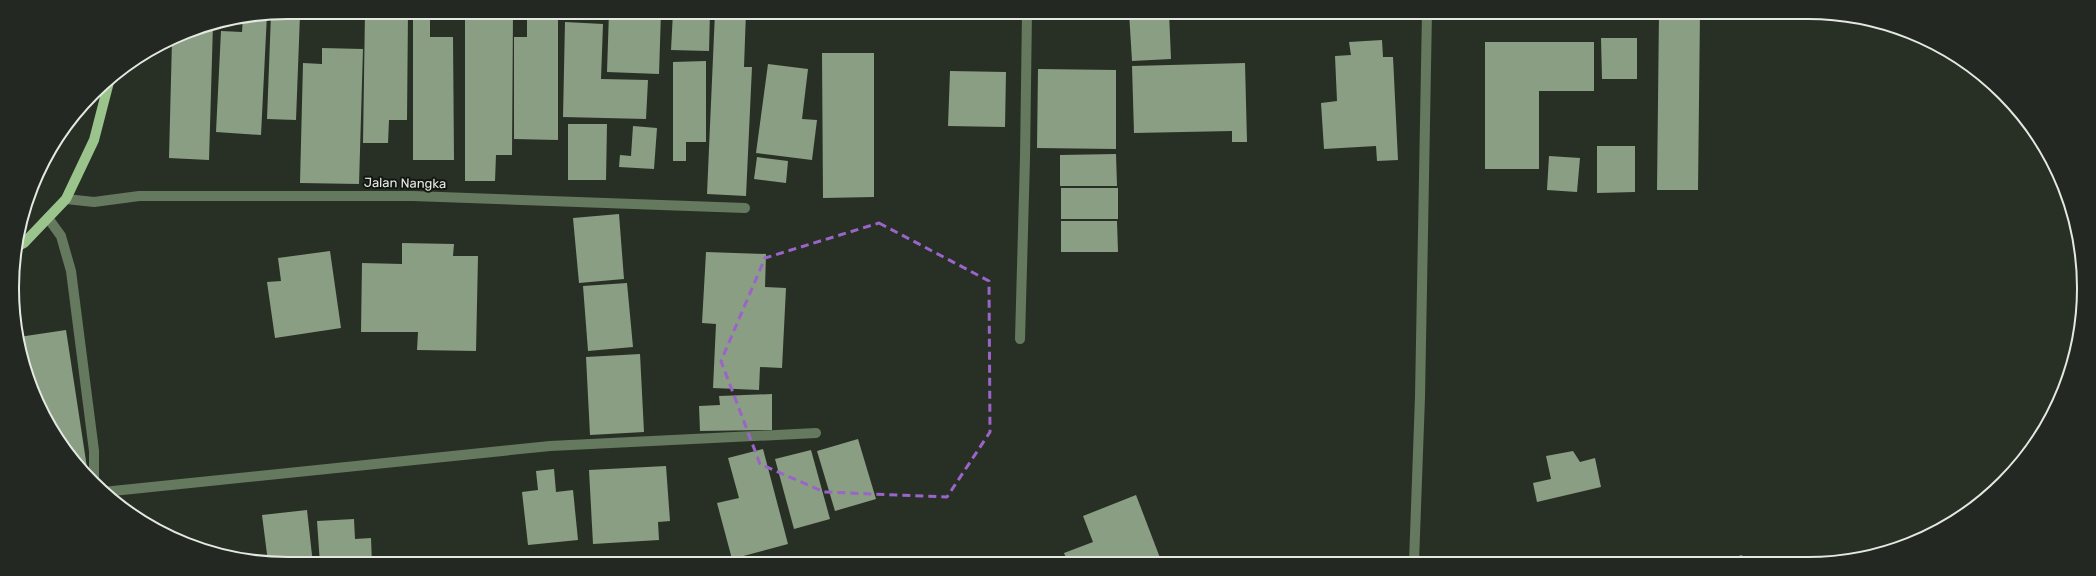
<svg xmlns="http://www.w3.org/2000/svg" width="2096" height="576" viewBox="0 0 2096 576" font-family="Rubik,sans-serif">
  <style>
    .building { fill: #8a9e83 }
    .lines { fill: none; stroke-linecap: round; stroke-linejoin: round }
    .minor { stroke: #65795e; stroke-width: 10 }
    .major { stroke: #9ac48c; stroke-width: 10 }
    .marked { fill: none; stroke: #9a64c9; stroke-width: 3; stroke-dasharray: 8 5; stroke-linejoin: round }
    .labels { text-anchor: middle; dominant-baseline: central; stroke-width: 4; stroke-linejoin: round; paint-order: stroke }
    .street-label { font-size: 13px; fill: #e3e8e1; stroke: #131712 }
    .rim { fill: none; stroke: #e3e8e1; stroke-width: 2 }
  </style>
  <rect width="100%" height="100%" fill="#283025"/>
  <!-- building -->
  <path class="building" d="M 365,12 L 408,12 L 407,120 L 389,120 L 388,143 L 363,143 Z
    M 413,12 L 430,12 L 430,37 L 453,37 L 454,160 L 413,160 Z
    M 465,12 L 513,12 L 512,155 L 496,155 L 495,181 L 465,181 Z
    M 527,12 L 558,12 L 558,140 L 514,139 L 514,37 L 527,37 Z
    M 609,12 L 661,12 L 659,74 L 607,72 Z
    M 673,12 L 710,12 L 709,51 L 671,50 Z
    M 715,12 L 746,12 L 744,67 L 752,67 L 746,196 L 707,194 Z
    M 1129,12 L 1169,12 L 1171,59 L 1132,61 Z
    M 1659,12 L 1700,12 L 1698,190 L 1657,190 Z
    M 267,14 L 261,135 L 216,132 L 221,31 L 242,32 L 243,16 Z
    M 271,14 L 300,15 L 296,120 L 267,119 Z
    M 565,22 L 603,24 L 601,79 L 648,80 L 646,119 L 563,117 Z
    M 213,24 L 209,160 L 169,158 L 172,40 L 183,33 Z
    M 1601,38 L 1637,38 L 1637,79 L 1602,79 Z
    M 1382,40 L 1383,57 L 1393,57 L 1398,160 L 1377,161 L 1376,146 L 1324,149 L 1321,103 L 1337,101 L 1335,56 L 1351,55 L 1349,42 Z
    M 1485,42 L 1594,42 L 1594,91 L 1539,91 L 1539,169 L 1485,169 Z
    M 322,48 L 363,49 L 359,184 L 300,183 L 303,63 L 322,64 Z
    M 822,53 L 874,53 L 874,197 L 823,198 Z
    M 706,61 L 706,142 L 686,142 L 686,161 L 673,161 L 673,62 Z
    M 1245,63 L 1247,142 L 1232,142 L 1232,131 L 1134,133 L 1132,66 Z
    M 768,64 L 808,69 L 802,119 L 817,120 L 812,160 L 756,153 Z
    M 1038,69 L 1116,70 L 1116,149 L 1037,148 Z
    M 950,71 L 1006,72 L 1005,127 L 948,126 Z
    M 66,124 L 64,141 L 57,140 L 60,134 Z
    M 568,124 L 607,124 L 606,180 L 568,180 Z
    M 633,126 L 657,128 L 654,169 L 619,167 L 620,155 L 631,156 Z
    M 1597,146 L 1635,146 L 1635,192 L 1597,193 Z
    M 1116,154 L 1117,186 L 1060,186 L 1060,155 Z
    M 1549,156 L 1580,158 L 1577,192 L 1547,190 Z
    M 757,157 L 788,161 L 786,183 L 754,179 Z
    M 1061,188 L 1118,188 L 1118,219 L 1061,219 Z
    M 619,214 L 624,279 L 579,283 L 573,218 Z
    M 1061,221 L 1117,221 L 1118,252 L 1061,252 Z
    M 402,243 L 454,244 L 453,256 L 478,256 L 476,351 L 417,350 L 418,332 L 361,332 L 362,263 L 402,264 Z
    M 330,251 L 341,328 L 275,338 L 267,282 L 281,281 L 278,258 Z
    M 706,252 L 766,254 L 765,287 L 786,288 L 782,368 L 760,367 L 759,390 L 713,388 L 716,324 L 702,323 Z
    M 627,283 L 633,347 L 588,351 L 583,286 Z
    M 66,330 L 88,474 L 87,475 L 69,456 L 41,410 L 21,360 L 19,337 Z
    M 640,354 L 644,432 L 590,435 L 586,357 Z
    M 772,394 L 772,430 L 700,431 L 699,406 L 720,405 L 719,396 Z
    M 858,439 L 876,499 L 835,511 L 817,451 Z
    M 763,449 L 788,544 L 732,559 L 717,503 L 739,498 L 728,458 Z
    M 811,450 L 830,519 L 794,529 L 775,459 Z
    M 1573,451 L 1580,462 L 1595,458 L 1601,487 L 1537,502 L 1533,483 L 1551,479 L 1546,456 Z
    M 666,466 L 670,521 L 658,522 L 659,540 L 593,544 L 589,470 Z
    M 554,469 L 556,492 L 573,490 L 578,540 L 528,545 L 522,492 L 538,490 L 536,471 Z
    M 1136,495 L 1162,563 L 1068,563 L 1064,553 L 1093,542 L 1083,516 Z
    M 307,510 L 313,564 L 268,562 L 262,515 Z
    M 354,519 L 355,539 L 371,538 L 372,564 L 320,564 L 317,521 Z
    M 1742,555 L 1744,562 L 1720,562 L 1720,561 Z"/>
  <g class="lines">
    <!-- minor -->
    <path class="minor" d="M 66,199 L 94,202 L 139,196 L 413,196 L 745,208
      M 48,218 L 61,236 L 71,271 L 94,451 L 94,483
      M 1020,339 L 1025,158 L 1027,12
      M 103,492 L 550,446 L 816,433
      M 1414,562 L 1420,397 L 1427,12"/>
    <!-- major -->
    <path class="major" d="M 16,247 L 24,243 L 66,199 L 94,140 L 110,78"/>
  </g>
  <!-- marked area -->
  <path class="marked" d="M 879,223 L 989,281 L 990,432 L 947,497 L 824,492 L 760,464 L 721,361 L 765,258 Z"/>
  <g class="labels">
    <!-- street labels -->
    <g class="street-label">
      <text transform="translate(405 183) rotate(1)">Jalan Nangka</text>
    </g>
  </g>
  <!-- crop -->
  <path d="M0 0H2096V576H0ZM288 19H1808A269 269 0 0 1 2077 288V288A269 269 0 0 1 1808 557H288A269 269 0 0 1 19 288V288A269 269 0 0 1 288 19Z" fill="#242823" fill-rule="evenodd"/>
  <path class="rim" d="M288 19H1808A269 269 0 0 1 2077 288V288A269 269 0 0 1 1808 557H288A269 269 0 0 1 19 288V288A269 269 0 0 1 288 19Z"/>
</svg>
